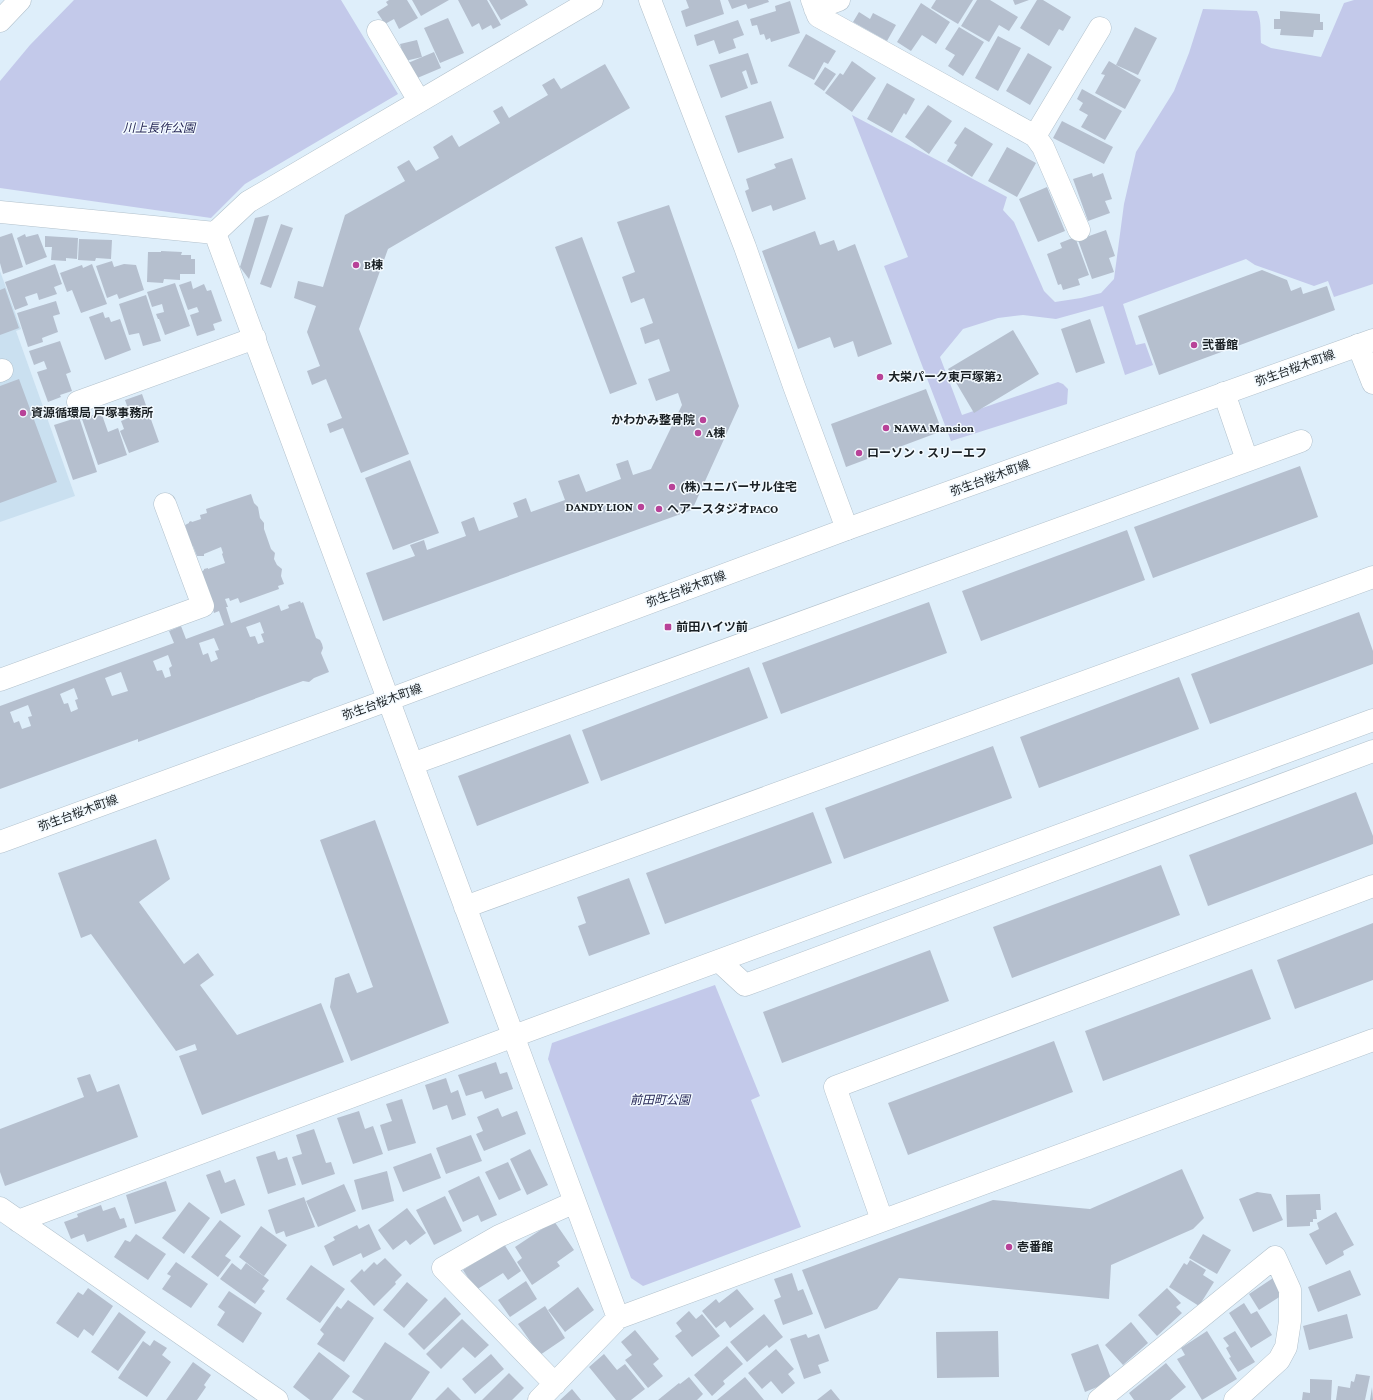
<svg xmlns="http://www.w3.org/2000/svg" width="1373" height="1400" viewBox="0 0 1373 1400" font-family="'Crimson Pro','Noto Sans JP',serif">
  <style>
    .built { fill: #cae0f0 }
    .green { fill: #c3c9ea }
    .building { fill: #b5bfce; fill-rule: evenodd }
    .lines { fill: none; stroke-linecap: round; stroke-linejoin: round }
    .minor-casing { stroke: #b2c1cc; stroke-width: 23 }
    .major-casing { stroke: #b2c1cc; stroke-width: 23 }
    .minor { stroke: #fff; stroke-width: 22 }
    .major { stroke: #fff; stroke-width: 22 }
    .poi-dot { fill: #b84298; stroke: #f3faff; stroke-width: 1.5 }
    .labels { text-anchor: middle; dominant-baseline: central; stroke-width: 3; stroke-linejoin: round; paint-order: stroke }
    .park-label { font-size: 12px; font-style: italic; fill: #262756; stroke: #f3faff }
    .poi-label { font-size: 12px; font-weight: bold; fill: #1a2024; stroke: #f3faff; text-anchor: start }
    .street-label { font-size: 12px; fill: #1a2024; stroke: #f3faff }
  </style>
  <rect width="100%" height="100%" fill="#deeefa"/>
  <!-- built -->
  <path class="built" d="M 0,271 L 21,329 L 16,331 L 75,496 L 0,522 Z"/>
  <!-- green -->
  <path class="green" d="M 74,0 L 341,0 L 398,94 L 245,184 L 211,218 L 0,188 L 0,81 L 30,45 Z
    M 1354,0 L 1373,0 L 1373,284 L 1334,297 L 1328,281 L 1314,286 L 1255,265 L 1246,259 L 1123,304 L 1136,345 L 1145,343 L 1153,365 L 1125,375 L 1103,306 L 1056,319 L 1023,315 L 998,318 L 963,329 L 940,357 L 962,415 L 1058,382 L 1063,384 L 1068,389 L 1067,404 L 951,441 L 884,266 L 908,257 L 852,115 L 1007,197 L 1003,210 L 1014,222 L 1044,291 L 1055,302 L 1081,298 L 1101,293 L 1114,279 L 1124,204 L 1136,152 L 1174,91 L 1189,53 L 1203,9 L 1257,11 C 1262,21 1260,32 1261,43 L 1271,48 L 1321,57 L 1344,3 Z
    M 715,985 L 760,1096 L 751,1100 L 801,1227 L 643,1286 L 631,1278 L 548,1059 L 552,1043 Z"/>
  <!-- building -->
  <path class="building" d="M 389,0 L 407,0 L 418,18 L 399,29 L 394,19 L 385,24 L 377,12 L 388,5 L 386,2 Z
    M 412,0 L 449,0 L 421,16 Z
    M 458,0 L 487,0 L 501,25 L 493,29 L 491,25 L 482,30 L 479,23 L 472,27 Z
    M 489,0 L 525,0 L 528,5 L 501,20 Z
    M 686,0 L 720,0 L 724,14 L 686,27 L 681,11 L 689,8 Z
    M 728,0 L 768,0 L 769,2 L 748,9 L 746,4 L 732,9 Z
    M 936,0 L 973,0 L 958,24 L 931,8 Z
    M 977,0 L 990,0 L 1018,17 L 1009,31 L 999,25 L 989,42 L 961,26 Z
    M 1013,0 L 1029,0 L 1015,5 Z
    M 1037,0 L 1043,0 L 1071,17 L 1063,31 L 1059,29 L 1049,46 L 1020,28 Z
    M 790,1 L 800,33 L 771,42 L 770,38 L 766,40 L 764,34 L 760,35 L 757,25 L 752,26 L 750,19 L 776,11 L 775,6 Z
    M 921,3 L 950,22 L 936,44 L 922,35 L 911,51 L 897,42 Z
    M 1280,11 L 1320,14 L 1320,22 L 1323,22 L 1323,30 L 1314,30 L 1313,37 L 1280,35 L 1281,29 L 1274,29 L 1274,19 L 1280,19 Z
    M 859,12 L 870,19 L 873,13 L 896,25 L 887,41 L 853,22 Z
    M 448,18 L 464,53 L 440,63 L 424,28 Z
    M 738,20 L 744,35 L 733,39 L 736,48 L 719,54 L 714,40 L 697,46 L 694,35 Z
    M 959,27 L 984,42 L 963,76 L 948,66 L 955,55 L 945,49 Z
    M 1135,27 L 1157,38 L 1138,75 L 1116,65 Z
    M 806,34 L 836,51 L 828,64 L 824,62 L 814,80 L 788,66 Z
    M 998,36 L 1021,48 L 998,91 L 975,78 Z
    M 417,40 L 422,57 L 405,61 L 400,44 Z
    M 434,52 L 441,68 L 415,79 L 408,63 Z
    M 748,53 L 758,83 L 751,85 L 746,70 L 742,72 L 748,88 L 721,98 L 709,65 Z
    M 1028,53 L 1052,67 L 1030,105 L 1006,91 Z
    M 852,61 L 876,78 L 852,112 L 825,93 L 840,73 L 843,75 Z
    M 1109,61 L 1141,80 L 1125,109 L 1095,93 L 1105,75 L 1101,74 Z
    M 605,64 L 630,108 L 388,249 L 359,329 L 409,454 L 361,473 L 343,428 L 330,433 L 327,424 L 342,418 L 326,379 L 312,385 L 307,371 L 320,366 L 307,332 L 316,306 L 294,298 L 298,281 L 323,287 L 345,215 L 405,181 L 397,167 L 409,160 L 416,171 L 439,158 L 433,147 L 452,135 L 459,147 L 500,123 L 493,111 L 502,106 L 509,118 L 548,95 L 542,85 L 554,78 L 561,89 Z
    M 825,67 L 836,74 L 824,91 L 814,84 Z
    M 887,83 L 915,99 L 906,115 L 904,113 L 892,133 L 867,119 Z
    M 1082,89 L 1122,111 L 1105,140 L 1081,127 L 1088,115 L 1079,110 L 1083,103 L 1077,99 Z
    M 771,101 L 784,138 L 738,153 L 725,116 Z
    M 928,105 L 952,121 L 929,154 L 905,137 Z
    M 1062,121 L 1113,147 L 1104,164 L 1053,138 Z
    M 965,127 L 993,144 L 972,177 L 947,161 L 957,145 L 954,143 Z
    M 1007,147 L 1036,163 L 1017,197 L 988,181 Z
    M 792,158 L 806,199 L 773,211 L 771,205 L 752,212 L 745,191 L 749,189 L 746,179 L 776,168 L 774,164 Z
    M 1092,173 L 1093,177 L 1103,173 L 1112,199 L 1105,201 L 1110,213 L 1088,221 L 1073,179 Z
    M 1047,187 L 1065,231 L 1038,242 L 1019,199 Z
    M 669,205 L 739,406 L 692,510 L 383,621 L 366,573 L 415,556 L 410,545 L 424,540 L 427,550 L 466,536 L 461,522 L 474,517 L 479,531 L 518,517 L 513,503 L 526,498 L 531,512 L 565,500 L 558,481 L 579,474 L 586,492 L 621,479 L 616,464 L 628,460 L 633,475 L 651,469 L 682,405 L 678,393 L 656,401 L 648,379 L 670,371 L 659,339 L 645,344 L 640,328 L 653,323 L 644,298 L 631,303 L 622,277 L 635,272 L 617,222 Z
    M 269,215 L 249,279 L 240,267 L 255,218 Z
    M 281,224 L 293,228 L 271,288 L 260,284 Z
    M 1106,230 L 1115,256 L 1109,258 L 1114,272 L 1092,279 L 1078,240 Z
    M 815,231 L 820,245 L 834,240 L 838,251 L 855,244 L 892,344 L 858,357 L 853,341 L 834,348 L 830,337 L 798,349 L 762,251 Z
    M 12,233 L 23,267 L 3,274 L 0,263 L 0,237 Z
    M 25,234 L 26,237 L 38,234 L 47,257 L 26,265 L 17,238 Z
    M 45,236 L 78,238 L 77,259 L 66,258 L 66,261 L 51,260 L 52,247 L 45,247 Z
    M 582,237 L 637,384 L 610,394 L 555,247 Z
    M 1075,237 L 1089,275 L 1078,279 L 1080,285 L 1063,290 L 1061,284 L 1058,285 L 1047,254 L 1062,248 L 1060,243 Z
    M 79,239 L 112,240 L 111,259 L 96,258 L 95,261 L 78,260 Z
    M 161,251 L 182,252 L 181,255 L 191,255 L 191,259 L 195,259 L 195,274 L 180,274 L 180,280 L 164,279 L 163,283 L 147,282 L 148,252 L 161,252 Z
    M 112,261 L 114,267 L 124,264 L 136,265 L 144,290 L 119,299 L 117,294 L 107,298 L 96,266 Z
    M 55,264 L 62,284 L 54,287 L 57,294 L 39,300 L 37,293 L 25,297 L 28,305 L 15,310 L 5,282 Z
    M 92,264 L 107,304 L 81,313 L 72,290 L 67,292 L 60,273 L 82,265 L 83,268 Z
    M 1262,270 L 1287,280 L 1291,291 L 1301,287 L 1303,294 L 1327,286 L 1335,310 L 1159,375 L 1138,316 Z
    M 191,281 L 193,289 L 204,284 L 207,291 L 211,290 L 222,321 L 213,324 L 215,330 L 197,336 L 190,315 L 199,312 L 197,307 L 188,310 L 179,285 Z
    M 175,283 L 190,326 L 165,335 L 159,319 L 158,319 L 156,314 L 164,312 L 162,304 L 152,307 L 147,292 Z
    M 5,288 L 19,328 L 0,335 L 0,290 Z
    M 146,295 L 161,341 L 143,346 L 139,333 L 129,335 L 119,304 Z
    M 56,301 L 60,314 L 53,316 L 58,332 L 42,338 L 43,342 L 28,347 L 17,313 Z
    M 103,312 L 105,318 L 109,317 L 111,322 L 120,319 L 131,350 L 105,360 L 89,317 Z
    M 1090,319 L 1105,363 L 1076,373 L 1061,329 Z
    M 1013,330 L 1039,374 L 974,413 L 948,369 Z
    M 60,341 L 71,372 L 66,374 L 72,391 L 60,395 L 61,397 L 48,402 L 37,372 L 47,369 L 44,361 L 34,365 L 29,351 Z
    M 19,379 L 57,482 L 0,503 L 0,386 Z
    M 926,389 L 942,431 L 846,467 L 831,424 Z
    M 142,394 L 159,442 L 129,453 L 120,431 L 124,429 L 121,421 L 131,417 L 125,400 Z
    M 101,412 L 108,432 L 118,428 L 127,455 L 98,465 L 82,419 Z
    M 79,417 L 97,472 L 73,480 L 54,425 Z
    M 410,460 L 439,533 L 393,550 L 365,478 Z
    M 1300,466 L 1318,517 L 1153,578 L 1134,527 Z
    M 251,494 L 254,503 L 258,507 L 260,518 L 264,523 L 264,529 L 271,549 L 275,553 L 274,559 L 277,565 L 282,569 L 281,576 L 284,584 L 278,586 L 279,589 L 240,603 L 238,598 L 230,601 L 229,598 L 225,599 L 228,607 L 226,607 L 231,623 L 279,605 L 281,611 L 289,608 L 288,605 L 300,601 L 301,603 L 303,602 L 316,638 L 320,640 L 322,644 L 323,648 L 321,653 L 329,672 L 314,678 L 309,682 L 303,681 L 138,742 L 138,739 L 0,789 L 0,706 L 174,643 L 169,631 L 181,626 L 186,639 L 224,625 L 219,611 L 214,613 L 201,572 L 204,570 L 204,569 L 208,568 L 208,569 L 225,563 L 222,554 L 223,553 L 221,547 L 204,554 L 204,556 L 197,556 L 193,546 L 190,548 L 188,535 L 185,525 L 189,523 L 189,522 L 191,521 L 192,522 L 201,519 L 200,515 L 207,513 L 206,509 ZM 260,622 L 264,633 L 261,634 L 264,642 L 258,644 L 255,636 L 250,637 L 246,627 ZM 214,638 L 219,650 L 215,651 L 218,659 L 211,662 L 208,653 L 203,655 L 199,643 ZM 168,655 L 172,666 L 169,668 L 171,676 L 165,678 L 162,670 L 157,671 L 153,661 ZM 121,672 L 128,691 L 112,696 L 105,678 ZM 74,688 L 78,699 L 75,700 L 78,709 L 71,712 L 68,703 L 64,704 L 60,694 ZM 28,705 L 32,716 L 28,717 L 31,726 L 22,729 L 19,721 L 14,723 L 10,712 Z
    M 1127,530 L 1145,580 L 981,641 L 962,591 Z
    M 929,602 L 947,653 L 781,714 L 762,663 Z
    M 1359,612 L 1373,651 L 1373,664 L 1210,724 L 1191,674 Z
    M 749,667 L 768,718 L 601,781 L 582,730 Z
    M 1179,677 L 1199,729 L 1039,788 L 1020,737 Z
    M 570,734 L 589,783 L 477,826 L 458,776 Z
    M 993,746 L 1012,798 L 844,859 L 825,808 Z
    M 1356,792 L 1373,836 L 1373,844 L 1208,906 L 1189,855 Z
    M 813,812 L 832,863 L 665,924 L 646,873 Z
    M 375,820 L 449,1023 L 351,1061 L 330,1007 L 335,978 L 349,973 L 357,993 L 373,987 L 320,840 Z
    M 156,839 L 170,879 L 139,902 L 184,964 L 198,953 L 214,975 L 200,985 L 237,1035 L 321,1003 L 344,1062 L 202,1115 L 179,1056 L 197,1050 L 195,1044 L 176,1051 L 91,934 L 81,938 L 58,873 Z
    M 1161,865 L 1180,915 L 1012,978 L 993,927 Z
    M 629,878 L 650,934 L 589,956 L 578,926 L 586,923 L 577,897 Z
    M 1373,923 L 1373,980 L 1295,1009 L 1277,960 Z
    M 930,950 L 949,1001 L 782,1063 L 763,1012 Z
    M 1252,969 L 1271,1019 L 1103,1081 L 1085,1031 Z
    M 1054,1041 L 1073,1092 L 908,1155 L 888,1103 Z
    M 496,1062 L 500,1074 L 507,1072 L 513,1089 L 485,1099 L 482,1091 L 466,1096 L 458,1075 Z
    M 90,1074 L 97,1092 L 119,1084 L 138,1137 L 5,1186 L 0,1172 L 0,1129 L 84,1097 L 77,1078 Z
    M 446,1078 L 451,1093 L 458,1090 L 466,1115 L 452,1120 L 447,1105 L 433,1110 L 425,1085 Z
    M 402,1099 L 416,1143 L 388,1151 L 380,1125 L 392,1121 L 386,1104 Z
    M 498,1108 L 502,1117 L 517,1111 L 526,1134 L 484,1151 L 476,1134 L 483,1131 L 477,1117 Z
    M 359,1111 L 365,1129 L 373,1126 L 383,1154 L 353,1164 L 337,1118 Z
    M 314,1129 L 326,1163 L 331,1162 L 335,1174 L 302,1185 L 292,1157 L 302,1154 L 296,1135 Z
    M 471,1135 L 482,1161 L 446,1174 L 436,1148 Z
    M 530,1149 L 548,1185 L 527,1195 L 510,1159 Z
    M 275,1151 L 278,1160 L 287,1157 L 296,1185 L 268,1194 L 256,1157 Z
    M 431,1153 L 441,1178 L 403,1192 L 393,1167 Z
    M 508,1162 L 521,1190 L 499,1200 L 485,1172 Z
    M 1182,1169 L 1204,1218 L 1193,1229 L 1111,1265 L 1109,1299 L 899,1278 L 877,1309 L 825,1329 L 802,1270 L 993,1200 L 1090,1209 Z
    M 220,1170 L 225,1183 L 235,1179 L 245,1205 L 221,1214 L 206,1175 Z
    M 387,1171 L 394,1201 L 362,1210 L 354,1180 Z
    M 479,1176 L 497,1215 L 481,1222 L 478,1215 L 463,1222 L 448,1191 Z
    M 166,1181 L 176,1211 L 135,1224 L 126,1195 Z
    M 344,1184 L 356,1211 L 318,1227 L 306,1201 Z
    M 1257,1192 L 1271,1194 L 1283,1220 L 1253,1232 L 1239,1199 Z
    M 1320,1194 L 1321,1210 L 1316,1210 L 1317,1219 L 1313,1219 L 1313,1222 L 1310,1222 L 1310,1226 L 1287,1227 L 1286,1195 Z
    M 445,1196 L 462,1231 L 434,1245 L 416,1210 Z
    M 304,1197 L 315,1227 L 286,1237 L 284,1231 L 276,1234 L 268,1210 Z
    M 189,1202 L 210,1218 L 184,1254 L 162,1238 Z
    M 101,1205 L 103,1211 L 115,1207 L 120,1219 L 124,1218 L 127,1227 L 87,1242 L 84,1234 L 71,1239 L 64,1222 L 78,1217 L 77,1214 Z
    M 407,1208 L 426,1233 L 410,1245 L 406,1240 L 393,1250 L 378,1230 Z
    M 1336,1212 L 1354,1245 L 1343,1251 L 1344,1255 L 1326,1265 L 1309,1234 L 1319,1229 L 1317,1223 Z
    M 220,1220 L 241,1236 L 225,1256 L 231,1260 L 218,1277 L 191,1257 Z
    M 554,1221 L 574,1250 L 557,1262 L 560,1266 L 532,1285 L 517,1262 L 522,1258 L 515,1247 Z
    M 369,1224 L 381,1249 L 363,1258 L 361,1253 L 333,1266 L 324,1246 L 335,1240 L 333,1237 L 357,1225 L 359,1229 Z
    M 261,1226 L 287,1245 L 264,1276 L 239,1257 Z
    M 136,1234 L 166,1254 L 148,1280 L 114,1257 L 125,1240 L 130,1242 Z
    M 1203,1234 L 1231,1250 L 1217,1274 L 1189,1258 Z
    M 504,1244 L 521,1271 L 508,1280 L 503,1273 L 476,1290 L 463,1270 Z
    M 385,1258 L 402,1275 L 395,1282 L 396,1284 L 374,1306 L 350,1281 L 362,1269 L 364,1272 L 374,1262 L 377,1265 Z
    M 1190,1260 L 1206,1270 L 1203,1275 L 1214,1282 L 1199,1306 L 1169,1287 L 1184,1263 L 1187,1265 Z
    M 176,1262 L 208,1284 L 191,1308 L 162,1289 L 171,1276 L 167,1274 Z
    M 232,1263 L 241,1270 L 246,1263 L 269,1280 L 262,1289 L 265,1291 L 255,1304 L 220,1279 Z
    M 311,1265 L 345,1289 L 320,1323 L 286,1299 Z
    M 1350,1270 L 1361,1295 L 1318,1312 L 1308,1287 Z
    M 792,1273 L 798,1291 L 803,1289 L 813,1314 L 783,1325 L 774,1300 L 781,1297 L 774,1279 Z
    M 1273,1278 L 1284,1294 L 1259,1310 L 1249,1294 Z
    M 526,1281 L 537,1299 L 510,1317 L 498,1300 Z
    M 407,1282 L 428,1300 L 404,1328 L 383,1310 Z
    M 578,1287 L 594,1310 L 565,1332 L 548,1310 Z
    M 88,1288 L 113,1306 L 93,1336 L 84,1329 L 78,1338 L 56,1323 L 78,1292 L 83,1295 Z
    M 1167,1288 L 1181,1303 L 1176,1307 L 1182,1313 L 1157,1336 L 1138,1315 Z
    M 737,1289 L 754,1309 L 730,1328 L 725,1321 L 716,1328 L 702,1311 L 716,1299 L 719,1303 Z
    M 229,1291 L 262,1313 L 243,1343 L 217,1325 L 225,1312 L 218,1307 Z
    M 445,1297 L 461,1314 L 424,1350 L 408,1334 Z
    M 348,1300 L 374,1318 L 344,1362 L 317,1344 L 324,1334 L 320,1330 L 337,1306 L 341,1309 Z
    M 1244,1303 L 1251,1314 L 1257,1311 L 1272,1335 L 1251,1348 L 1229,1313 Z
    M 545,1306 L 565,1338 L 540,1355 L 518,1324 Z
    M 689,1311 L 696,1319 L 702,1314 L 720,1336 L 692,1357 L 675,1336 L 682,1331 L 676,1323 Z
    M 119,1312 L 146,1332 L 118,1371 L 91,1352 Z
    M 764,1314 L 783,1337 L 769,1348 L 767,1345 L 747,1362 L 730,1342 Z
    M 1347,1314 L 1353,1338 L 1309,1350 L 1303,1326 Z
    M 462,1319 L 489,1345 L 475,1358 L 463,1347 L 441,1369 L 426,1354 Z
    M 1131,1322 L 1148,1343 L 1123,1365 L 1105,1345 Z
    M 635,1330 L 659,1359 L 653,1364 L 663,1376 L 648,1388 L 625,1360 L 632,1355 L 621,1342 Z
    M 998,1331 L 999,1377 L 937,1378 L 936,1332 Z
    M 1207,1331 L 1237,1379 L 1202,1400 L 1177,1359 L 1185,1355 L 1181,1348 Z
    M 1235,1331 L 1255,1362 L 1238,1372 L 1229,1358 L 1231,1357 L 1226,1348 L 1229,1346 L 1223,1338 Z
    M 806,1334 L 808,1338 L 819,1334 L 829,1361 L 818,1365 L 821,1373 L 804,1379 L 790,1339 Z
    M 154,1340 L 167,1348 L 162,1355 L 171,1362 L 147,1397 L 118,1378 L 143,1341 L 150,1346 Z
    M 385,1342 L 430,1372 L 411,1400 L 364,1400 L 352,1392 Z
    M 1098,1344 L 1112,1381 L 1085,1392 L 1071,1354 Z
    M 727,1346 L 743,1364 L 723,1381 L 725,1384 L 712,1396 L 694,1375 Z
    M 776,1349 L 794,1369 L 788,1374 L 795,1383 L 782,1394 L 771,1381 L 762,1389 L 748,1373 Z
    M 319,1352 L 350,1376 L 332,1400 L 310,1400 L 293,1387 Z
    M 491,1354 L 504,1369 L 475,1394 L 462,1379 Z
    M 604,1354 L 617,1370 L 625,1364 L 645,1389 L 631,1400 L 616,1400 L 589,1367 Z
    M 193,1362 L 211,1375 L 204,1385 L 206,1387 L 197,1400 L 166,1400 Z
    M 1166,1363 L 1186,1387 L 1170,1400 L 1134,1400 L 1129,1393 Z
    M 509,1373 L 524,1388 L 512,1400 L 482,1400 Z
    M 1356,1374 L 1370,1376 L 1365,1400 L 1336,1400 L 1338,1386 L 1350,1388 L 1351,1381 L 1354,1382 Z
    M 689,1377 L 703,1394 L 697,1400 L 658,1400 L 679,1383 L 680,1384 Z
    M 745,1377 L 764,1400 L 717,1400 Z
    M 1310,1379 L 1332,1380 L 1331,1400 L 1302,1400 L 1303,1392 L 1310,1393 Z
    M 448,1387 L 461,1400 L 435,1400 Z
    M 1372,1387 L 1373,1400 L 1370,1400 Z
    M 572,1389 L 581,1400 L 560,1400 Z
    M 831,1389 L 840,1400 L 817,1400 Z"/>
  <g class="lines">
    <defs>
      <path id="minor" d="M 650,0 L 745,247 L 794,386 L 847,529
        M 812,0 L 818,16 L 1035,136 L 1100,28
        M 815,9 L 839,0
        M 0,21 L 20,0
        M 378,31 L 419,101
        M 1035,136 L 1043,147 L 1079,230
        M 0,212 L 215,233 L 248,202 L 592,0
        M 215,233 L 618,1318 L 1373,1040
        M 1358,345 L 1373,383
        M 0,371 L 2,370
        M 1224,393 L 1247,460
        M 78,402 L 255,338
        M 0,680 L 203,606 L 165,504
        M 412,764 L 1301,441
        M 465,907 L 1373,577
        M 719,961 L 745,985 L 1373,751
        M 0,1208 L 277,1400
        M 882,1220 L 835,1087 L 1373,886
        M 18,1221 L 514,1036 L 1373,720
        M 555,1384 L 443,1268 L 499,1236 L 575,1202
        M 539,1400 L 618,1318
        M 1099,1400 L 1275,1257 L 1290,1290 L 1290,1321 L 1286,1347 L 1279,1360 L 1235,1400"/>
      <path id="major" d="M 0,842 L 388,700 L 847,529 L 1373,340"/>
    </defs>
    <!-- minor casing -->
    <use href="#minor" class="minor-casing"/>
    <!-- major casing -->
    <use href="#major" class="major-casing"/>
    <!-- minor -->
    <use href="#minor" class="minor"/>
    <!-- major -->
    <use href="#major" class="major"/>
  </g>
  <!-- markers -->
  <g class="poi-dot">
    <circle cx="356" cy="265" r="4"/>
    <circle cx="1194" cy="345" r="4"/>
    <circle cx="880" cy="377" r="4"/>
    <circle cx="23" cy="413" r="4"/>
    <circle cx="703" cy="420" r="4"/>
    <circle cx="886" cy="428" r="4"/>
    <circle cx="698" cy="433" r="4"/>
    <circle cx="859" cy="453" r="4"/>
    <circle cx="672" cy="487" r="4"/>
    <circle cx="641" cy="507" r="4"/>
    <circle cx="659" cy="509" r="4"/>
    <rect x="664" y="623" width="8" height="8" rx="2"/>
    <circle cx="1009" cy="1247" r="4"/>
  </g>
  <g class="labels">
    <!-- park labels -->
    <g class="park-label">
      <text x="159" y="128">川上長作公園</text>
      <text x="660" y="1100">前田町公園</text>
    </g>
    <!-- poi labels -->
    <g class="poi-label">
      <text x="364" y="265">B棟</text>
      <text x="1202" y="345">弐番館</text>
      <text x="888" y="377">大栄パーク東戸塚第2</text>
      <text x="31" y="413">資源循環局 戸塚事務所</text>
      <text x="695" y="420" text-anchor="end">かわかみ整骨院</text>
      <text x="894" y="428">NAWA Mansion</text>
      <text x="706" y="433">A棟</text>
      <text x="867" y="453">ローソン・スリーエフ</text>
      <text x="680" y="487">(株)ユニバーサル住宅</text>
      <text x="633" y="507" text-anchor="end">DANDY LION</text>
      <text x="667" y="509">ヘアースタジオPACO</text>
      <text x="676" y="627">前田ハイツ前</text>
      <text x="1017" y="1247">壱番館</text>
    </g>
    <!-- street labels -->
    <g class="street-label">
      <text transform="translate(1295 368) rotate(-20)">弥生台桜木町線</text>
      <text transform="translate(990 478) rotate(-20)">弥生台桜木町線</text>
      <text transform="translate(686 589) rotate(-20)">弥生台桜木町線</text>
      <text transform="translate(382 702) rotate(-20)">弥生台桜木町線</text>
      <text transform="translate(78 813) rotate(-20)">弥生台桜木町線</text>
    </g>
  </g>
</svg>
